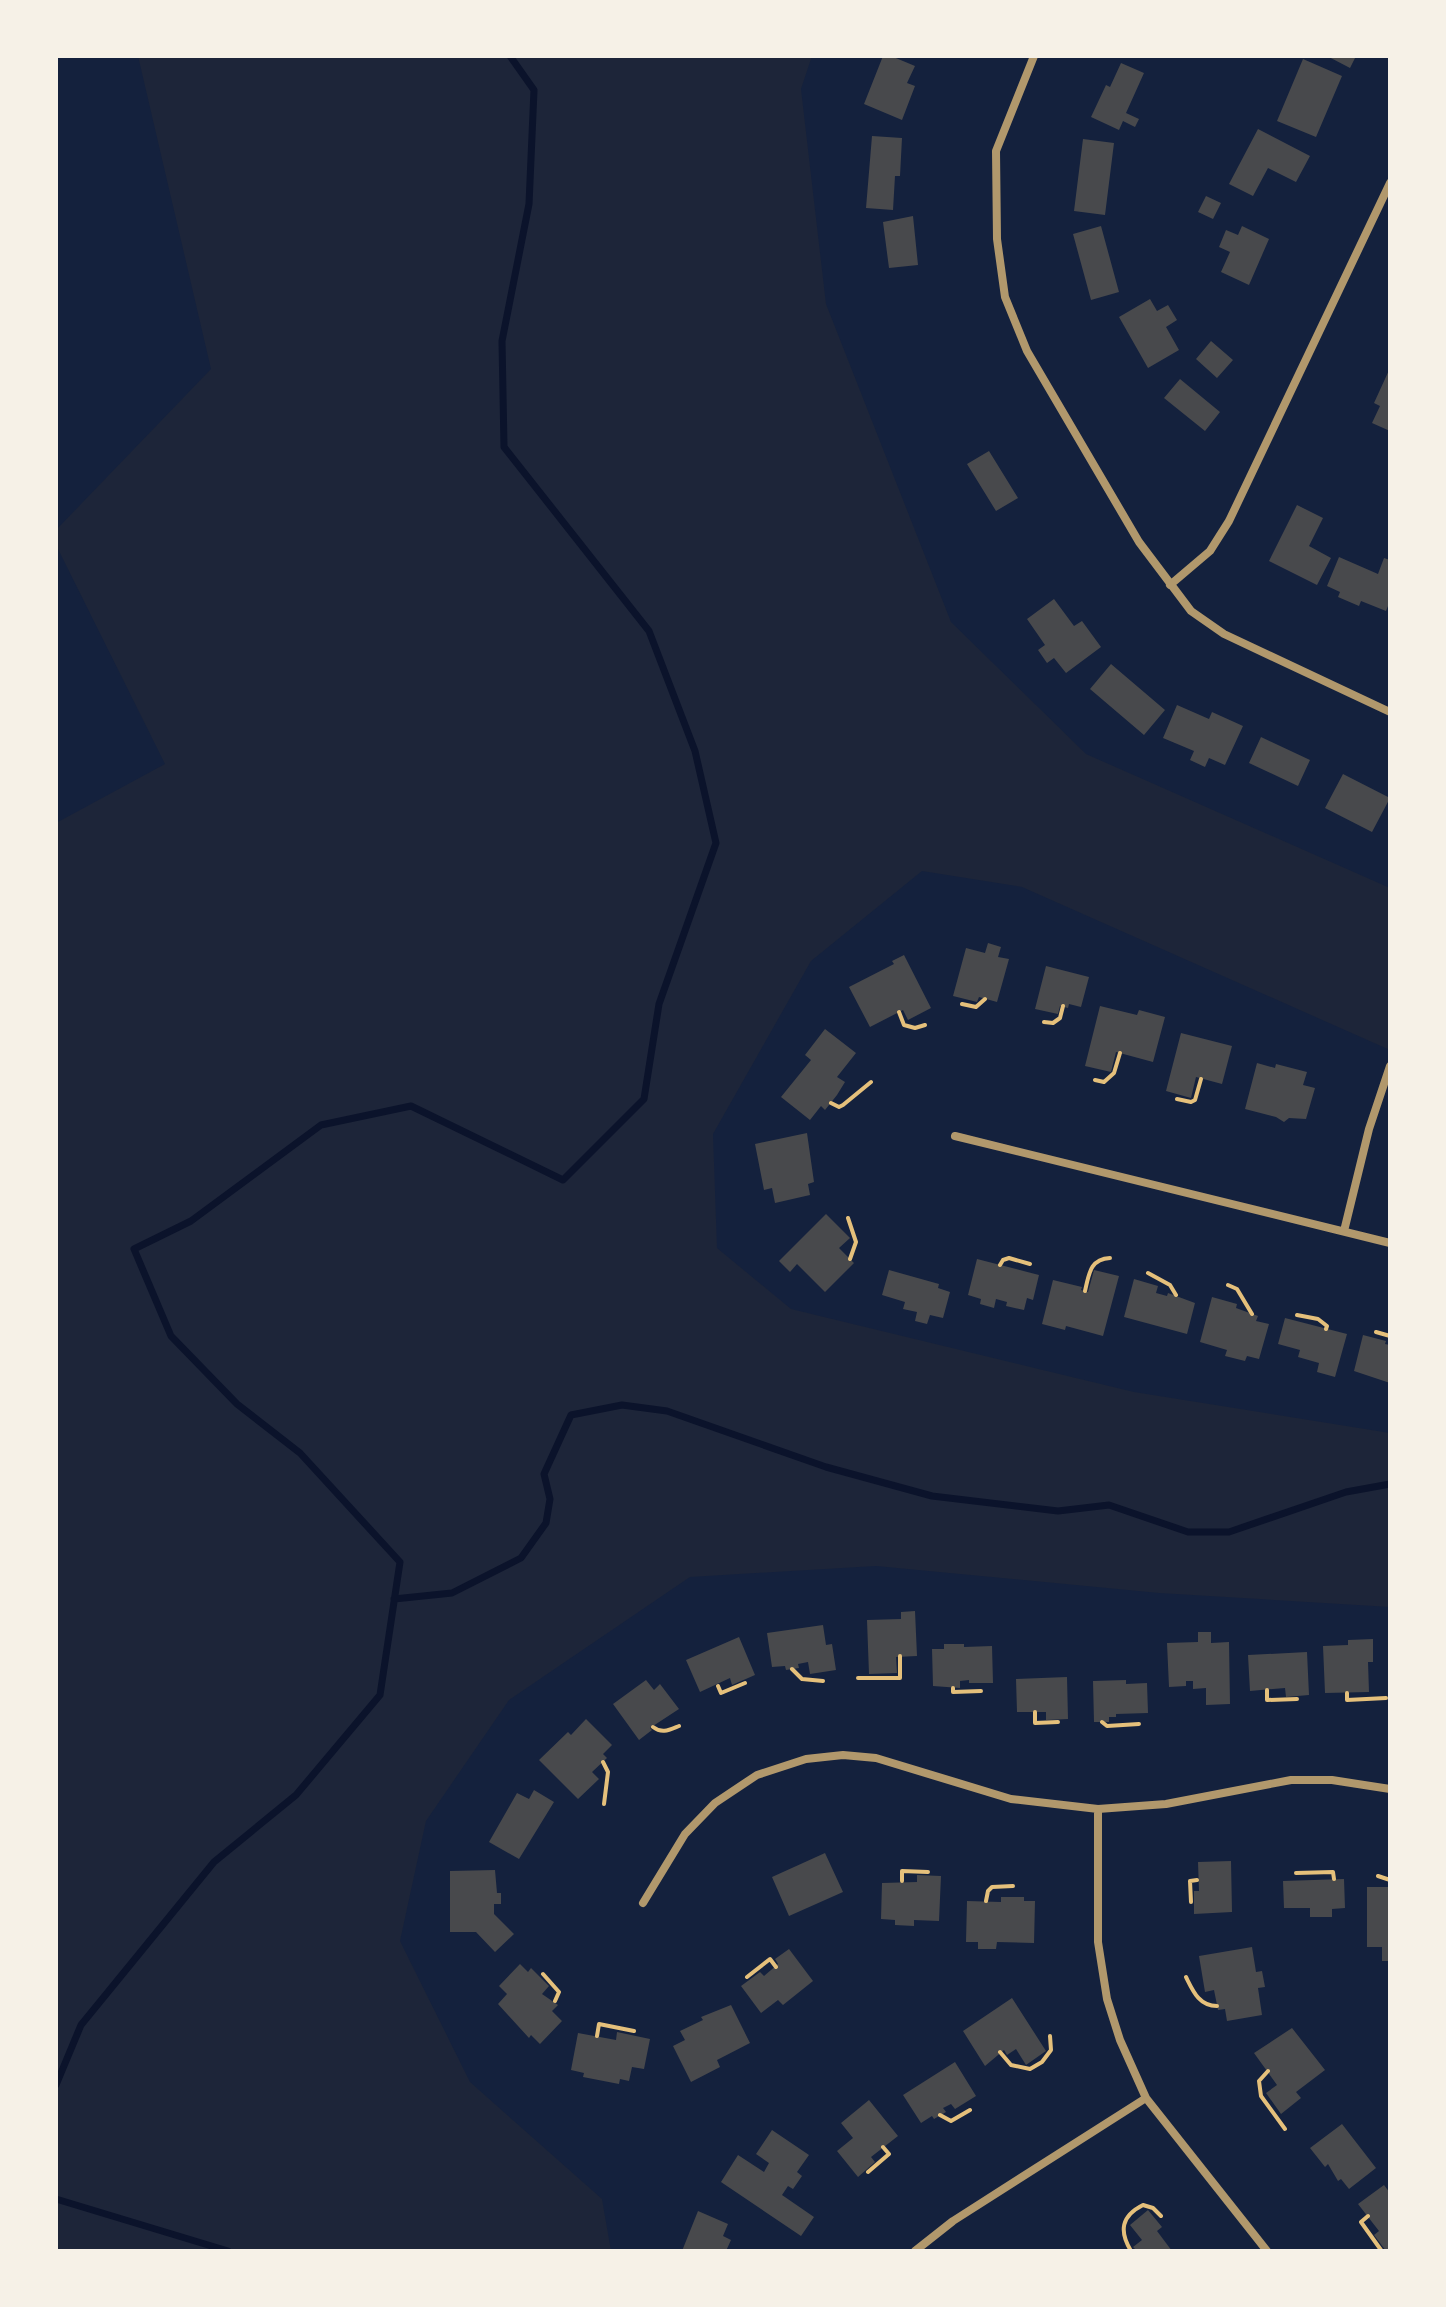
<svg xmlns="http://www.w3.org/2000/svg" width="1446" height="2307" viewBox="0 0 1446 2307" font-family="'Nunito Sans',sans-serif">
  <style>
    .green { fill: #1d2539 }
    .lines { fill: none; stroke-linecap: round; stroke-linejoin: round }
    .stream { stroke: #0b132b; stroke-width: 7 }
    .building { fill: #48494c }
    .path { stroke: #e5c07b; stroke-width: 4 }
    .minor { stroke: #b1986c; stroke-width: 8 }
  </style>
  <rect width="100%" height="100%" fill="#14213d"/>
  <!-- green -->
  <path class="green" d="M 138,56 L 812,56 L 801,89 L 826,304 L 951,622 L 1086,754 L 1390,888 L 1390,1050 L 1022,887 L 922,871 L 811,961 L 713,1134 L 717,1248 L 791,1309 L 1134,1392 L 1390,1433 L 1390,1607 L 1159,1593 L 876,1566 L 690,1577 L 509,1700 L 426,1821 L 400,1941 L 470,2082 L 602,2199 L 611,2251 L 56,2251 L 56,823 L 165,764 L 56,545 L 56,530 L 211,369 Z"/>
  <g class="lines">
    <!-- stream -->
    <path class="stream" d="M 394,1599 L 452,1593 L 521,1558 L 546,1523 L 550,1499 L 544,1474 L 571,1415 L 622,1405 L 667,1411 L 826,1467 L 932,1496 L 1058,1511 L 1109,1505 L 1188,1532 L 1229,1532 L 1346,1492 L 1390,1484
      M 56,2085 L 81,2025 L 214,1862 L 296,1795 L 380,1695 L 400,1562 L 300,1453 L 237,1404 L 171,1336 L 134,1249 L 191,1221 L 321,1125 L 411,1106 L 563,1180 L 644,1099 L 659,1004 L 716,843 L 695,751 L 649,631 L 504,447 L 502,341 L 529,204 L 534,90 L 510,56
      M 56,2199 L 228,2251"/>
  </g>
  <!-- building -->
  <path class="building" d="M 883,56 L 891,56 L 915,66 L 907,83 L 915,86 L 902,120 L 864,104 Z
    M 1327,56 L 1356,56 L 1350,68 Z
    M 1303,59 L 1342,76 L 1316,137 L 1277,121 Z
    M 1121,63 L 1144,73 L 1126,113 L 1139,119 L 1135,127 L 1123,121 L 1119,130 L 1091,117 L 1106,85 L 1110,87 Z
    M 1258,129 L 1310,156 L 1296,182 L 1268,168 L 1253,196 L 1229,184 Z
    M 872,136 L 902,138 L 900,176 L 895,176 L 893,210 L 866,208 Z
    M 1083,139 L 1114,143 L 1105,215 L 1074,211 Z
    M 1206,196 L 1221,203 L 1213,219 L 1198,212 Z
    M 913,216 L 918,265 L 889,268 L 883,222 Z
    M 1101,226 L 1119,292 L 1091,300 L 1073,234 Z
    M 1242,226 L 1269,239 L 1249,285 L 1221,272 L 1230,252 L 1219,247 L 1226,230 L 1238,235 Z
    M 1150,299 L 1157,311 L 1168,305 L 1177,320 L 1166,327 L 1179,350 L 1148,368 L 1119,317 Z
    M 1211,341 L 1233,360 L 1217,378 L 1196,359 Z
    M 1390,368 L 1390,431 L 1372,423 L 1380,406 L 1374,403 Z
    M 1180,379 L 1220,412 L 1205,431 L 1164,398 Z
    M 989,451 L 1018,498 L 996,511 L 967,464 Z
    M 1297,505 L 1323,518 L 1309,546 L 1331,558 L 1317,585 L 1269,561 Z
    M 1339,557 L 1378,574 L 1384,558 L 1390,560 L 1390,601 L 1386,611 L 1361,601 L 1359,606 L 1338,597 L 1340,592 L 1327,586 Z
    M 1054,599 L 1074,626 L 1082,621 L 1101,647 L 1066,673 L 1054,658 L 1047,663 L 1038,650 L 1045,645 L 1027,619 Z
    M 1111,664 L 1165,710 L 1144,735 L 1090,689 Z
    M 1177,705 L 1209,719 L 1212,712 L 1243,726 L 1225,765 L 1209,758 L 1205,767 L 1190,760 L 1194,751 L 1163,738 Z
    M 1261,737 L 1310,760 L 1298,786 L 1249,763 Z
    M 1343,774 L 1390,798 L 1372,832 L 1325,808 Z
    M 988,943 L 1001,947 L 998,957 L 1009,959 L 997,1002 L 979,997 L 977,1002 L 953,996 L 966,948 L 985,953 Z
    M 904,955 L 931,1008 L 908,1020 L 903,1010 L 870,1027 L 849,987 L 894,964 L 892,961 Z
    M 1046,966 L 1089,977 L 1081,1007 L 1069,1004 L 1068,1008 L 1060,1006 L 1058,1014 L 1035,1009 Z
    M 1100,1006 L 1137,1015 L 1139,1010 L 1165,1017 L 1153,1062 L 1116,1052 L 1111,1072 L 1085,1066 Z
    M 825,1029 L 856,1053 L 837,1077 L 845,1082 L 837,1095 L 825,1110 L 821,1106 L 810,1120 L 781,1097 L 811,1060 L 805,1055 Z
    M 1181,1033 L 1232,1046 L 1222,1084 L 1196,1077 L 1191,1098 L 1166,1091 Z
    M 1257,1063 L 1275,1068 L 1276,1064 L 1307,1072 L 1303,1085 L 1315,1088 L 1306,1119 L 1289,1118 L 1284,1122 L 1276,1117 L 1245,1109 Z
    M 807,1133 L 814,1182 L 808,1184 L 810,1195 L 775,1203 L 772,1188 L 764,1190 L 755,1144 Z
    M 826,1214 L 850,1238 L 839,1248 L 854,1263 L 825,1292 L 797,1264 L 790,1272 L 779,1261 Z
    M 977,1259 L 1039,1275 L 1033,1300 L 1027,1298 L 1024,1310 L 1006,1306 L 1007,1302 L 996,1299 L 994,1308 L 980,1304 L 981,1299 L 968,1295 Z
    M 889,1270 L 939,1284 L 938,1288 L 950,1292 L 943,1318 L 930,1315 L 927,1324 L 915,1321 L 917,1312 L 903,1309 L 905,1302 L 882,1295 Z
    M 1094,1270 L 1119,1276 L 1103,1336 L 1066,1326 L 1065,1330 L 1042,1324 L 1053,1280 L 1082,1287 L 1081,1290 L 1088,1292 Z
    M 1134,1279 L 1158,1286 L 1156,1293 L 1167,1296 L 1168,1293 L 1195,1303 L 1187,1334 L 1124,1317 Z
    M 1212,1297 L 1237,1304 L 1236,1308 L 1258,1316 L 1256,1321 L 1269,1324 L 1259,1359 L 1247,1356 L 1245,1361 L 1225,1356 L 1227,1350 L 1200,1342 Z
    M 1285,1318 L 1347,1334 L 1335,1377 L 1317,1372 L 1319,1363 L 1298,1357 L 1300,1350 L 1278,1344 Z
    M 1363,1335 L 1386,1341 L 1385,1344 L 1390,1345 L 1390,1383 L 1354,1371 Z
    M 915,1611 L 917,1656 L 896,1657 L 897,1673 L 869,1674 L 867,1620 L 901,1619 L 901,1612 Z
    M 823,1625 L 826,1645 L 832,1644 L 836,1670 L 810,1674 L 808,1662 L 798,1664 L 799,1668 L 786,1670 L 785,1666 L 772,1667 L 767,1633 Z
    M 1198,1632 L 1211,1632 L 1211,1643 L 1229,1642 L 1230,1704 L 1206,1705 L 1206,1688 L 1193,1689 L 1193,1681 L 1186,1681 L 1186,1686 L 1169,1687 L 1167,1643 L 1198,1642 Z
    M 739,1637 L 755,1675 L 732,1685 L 730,1678 L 700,1692 L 686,1660 Z
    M 1373,1639 L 1373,1662 L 1368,1662 L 1369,1692 L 1325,1693 L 1323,1646 L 1348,1645 L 1348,1640 Z
    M 944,1644 L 964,1644 L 964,1647 L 992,1646 L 993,1683 L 969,1683 L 969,1680 L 960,1681 L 960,1688 L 933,1686 L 932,1649 L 944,1649 Z
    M 1307,1652 L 1309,1695 L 1286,1697 L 1285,1688 L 1250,1691 L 1248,1655 Z
    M 1067,1677 L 1068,1719 L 1046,1720 L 1046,1712 L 1017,1712 L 1016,1679 Z
    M 646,1680 L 654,1690 L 660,1684 L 679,1709 L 650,1728 L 652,1730 L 639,1740 L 613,1704 Z
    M 1126,1680 L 1126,1684 L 1147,1683 L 1148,1713 L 1116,1714 L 1116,1717 L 1109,1717 L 1109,1722 L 1094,1722 L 1093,1681 Z
    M 586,1719 L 612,1745 L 603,1754 L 607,1758 L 592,1772 L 599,1779 L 578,1799 L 539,1760 L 568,1732 L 571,1735 Z
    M 534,1790 L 554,1802 L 519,1859 L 489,1842 L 517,1793 L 529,1799 Z
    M 825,1853 L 843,1892 L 789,1916 L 772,1877 Z
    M 1231,1861 L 1232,1912 L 1194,1914 L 1194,1891 L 1199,1891 L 1198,1862 Z
    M 495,1870 L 497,1893 L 501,1893 L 501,1904 L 494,1904 L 494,1914 L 514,1934 L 495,1952 L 476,1932 L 450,1932 L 450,1871 Z
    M 917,1875 L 941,1876 L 939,1921 L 914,1920 L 914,1926 L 895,1925 L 895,1920 L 881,1919 L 882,1883 L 917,1882 Z
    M 1344,1879 L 1345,1908 L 1332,1909 L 1332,1917 L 1310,1917 L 1310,1908 L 1284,1908 L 1283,1881 Z
    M 1367,1887 L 1390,1887 L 1390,1961 L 1382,1961 L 1382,1947 L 1367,1947 Z
    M 1001,1897 L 1024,1897 L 1024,1901 L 1035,1901 L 1034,1943 L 997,1942 L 996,1949 L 978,1949 L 978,1942 L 966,1942 L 967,1901 L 1001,1902 Z
    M 1252,1947 L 1256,1972 L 1262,1971 L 1265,1987 L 1258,1988 L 1262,2015 L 1227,2021 L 1225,2009 L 1218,2010 L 1214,1990 L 1205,1992 L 1199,1956 Z
    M 789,1949 L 813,1981 L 783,2005 L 778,2000 L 761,2013 L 741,1986 L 760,1972 L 764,1976 L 778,1964 L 775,1959 Z
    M 520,1964 L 528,1972 L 531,1968 L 549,1986 L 542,1994 L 558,2005 L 552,2011 L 562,2021 L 540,2044 L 531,2035 L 529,2038 L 498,2004 L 507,1994 L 499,1986 Z
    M 1012,1998 L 1046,2051 L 1026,2065 L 1016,2049 L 1007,2055 L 1004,2050 L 985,2066 L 963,2031 Z
    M 731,2005 L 750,2043 L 717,2060 L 720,2067 L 691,2082 L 673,2046 L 685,2040 L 680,2031 L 703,2020 L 701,2017 Z
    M 1292,2028 L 1325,2070 L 1296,2092 L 1301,2098 L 1281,2114 L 1266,2093 L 1277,2085 L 1254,2053 Z
    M 617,2032 L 650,2039 L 644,2069 L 632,2067 L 629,2081 L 620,2079 L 619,2084 L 583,2077 L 584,2073 L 571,2070 L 578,2033 L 616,2040 Z
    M 955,2062 L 976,2096 L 955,2109 L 951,2104 L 943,2108 L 946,2112 L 934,2119 L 932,2116 L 921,2123 L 903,2095 Z
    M 869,2100 L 898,2136 L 871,2157 L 875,2162 L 858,2177 L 837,2151 L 853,2138 L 841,2123 Z
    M 1342,2124 L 1376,2168 L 1349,2189 L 1341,2179 L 1338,2181 L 1328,2164 L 1325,2167 L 1310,2148 Z
    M 772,2130 L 809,2155 L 797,2172 L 802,2176 L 793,2189 L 788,2186 L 782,2195 L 814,2217 L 801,2236 L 721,2182 L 738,2155 L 764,2172 L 769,2163 L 756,2154 Z
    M 1384,2185 L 1390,2193 L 1390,2251 L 1386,2251 L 1374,2235 L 1379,2231 L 1358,2204 Z
    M 1148,2210 L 1162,2227 L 1157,2231 L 1172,2251 L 1137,2251 L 1133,2247 L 1142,2240 L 1130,2225 Z
    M 698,2211 L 728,2224 L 723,2236 L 731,2240 L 726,2251 L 682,2251 Z"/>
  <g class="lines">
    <!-- path -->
    <path class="path" d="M 962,1004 L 976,1007 L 985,999
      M 899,1012 L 904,1025 L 915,1028 L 925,1025
      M 1044,1022 L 1053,1023 L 1060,1018 L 1063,1006
      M 1095,1080 L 1104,1082 L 1114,1073 L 1120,1053
      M 1177,1099 L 1191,1102 L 1195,1100 L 1201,1079
      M 831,1103 L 839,1107 L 843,1105 L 871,1082
      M 848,1218 L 856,1242 L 850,1259
      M 1000,1265 L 1003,1260 L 1009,1258 L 1030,1264
      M 1148,1273 L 1170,1285 L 1176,1295
      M 1228,1285 L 1237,1289 L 1252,1314
      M 1085,1291 C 1089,1274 1090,1259 1110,1258
      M 1297,1315 L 1318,1319 L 1327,1326 L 1326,1329
      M 1376,1332 L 1390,1336
      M 792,1669 L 802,1679 L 823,1681
      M 858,1678 L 900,1678 L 900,1656
      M 718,1686 L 721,1693 L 745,1683
      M 953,1688 L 953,1692 L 981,1691
      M 1267,1690 L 1267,1700 L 1297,1699
      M 1347,1693 L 1347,1700 L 1386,1698
      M 1035,1712 L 1035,1723 L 1058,1722
      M 1102,1722 L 1107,1726 L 1139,1724
      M 653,1727 C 662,1734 669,1730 679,1726
      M 603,1762 L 608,1772 L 604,1804
      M 1296,1873 L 1333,1872 L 1334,1879
      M 1378,1876 L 1390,1880
      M 902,1881 L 902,1871 L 928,1872
      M 986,1901 L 988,1891 L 992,1887 L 1013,1886
      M 1191,1902 L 1190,1881 L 1197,1880
      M 543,1974 L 559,1992 L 555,2001
      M 747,1977 L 770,1959 L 776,1967
      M 1186,1977 C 1193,1991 1199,2006 1217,2006
      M 597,2036 L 599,2024 L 634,2031
      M 1000,2052 L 1011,2065 L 1030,2069 L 1042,2062 L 1051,2050 L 1050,2036
      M 1268,2071 L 1259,2081 L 1261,2096 L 1285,2129
      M 940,2115 L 951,2121 L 970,2110
      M 868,2172 L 889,2154 L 883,2147
      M 1368,2216 L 1361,2222 L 1381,2250
      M 1131,2251 C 1119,2231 1121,2216 1143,2205 L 1153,2208 L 1161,2216"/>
    <!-- minor -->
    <path class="minor" d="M 1034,56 L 996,151 L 997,239 L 1005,297 L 1027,351 L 1139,542 L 1191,611 L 1224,634 L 1390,712
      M 1170,585 L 1210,551 L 1229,521 L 1390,183
      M 955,1136 L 1390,1243
      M 1344,1231 L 1369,1129 L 1390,1066
      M 1098,1809 L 1098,1942 L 1107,1999 L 1120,2040 L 1146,2098 L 1267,2251
      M 643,1903 L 685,1834 L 715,1803 L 757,1775 L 806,1759 L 843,1755 L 876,1758 L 1011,1799 L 1098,1809 L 1166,1804 L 1291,1780 L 1332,1780 L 1390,1789
      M 915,2251 L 953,2221 L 1146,2098"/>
  </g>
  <!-- border -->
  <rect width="1446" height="2307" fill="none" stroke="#f6f1e7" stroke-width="116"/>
</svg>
